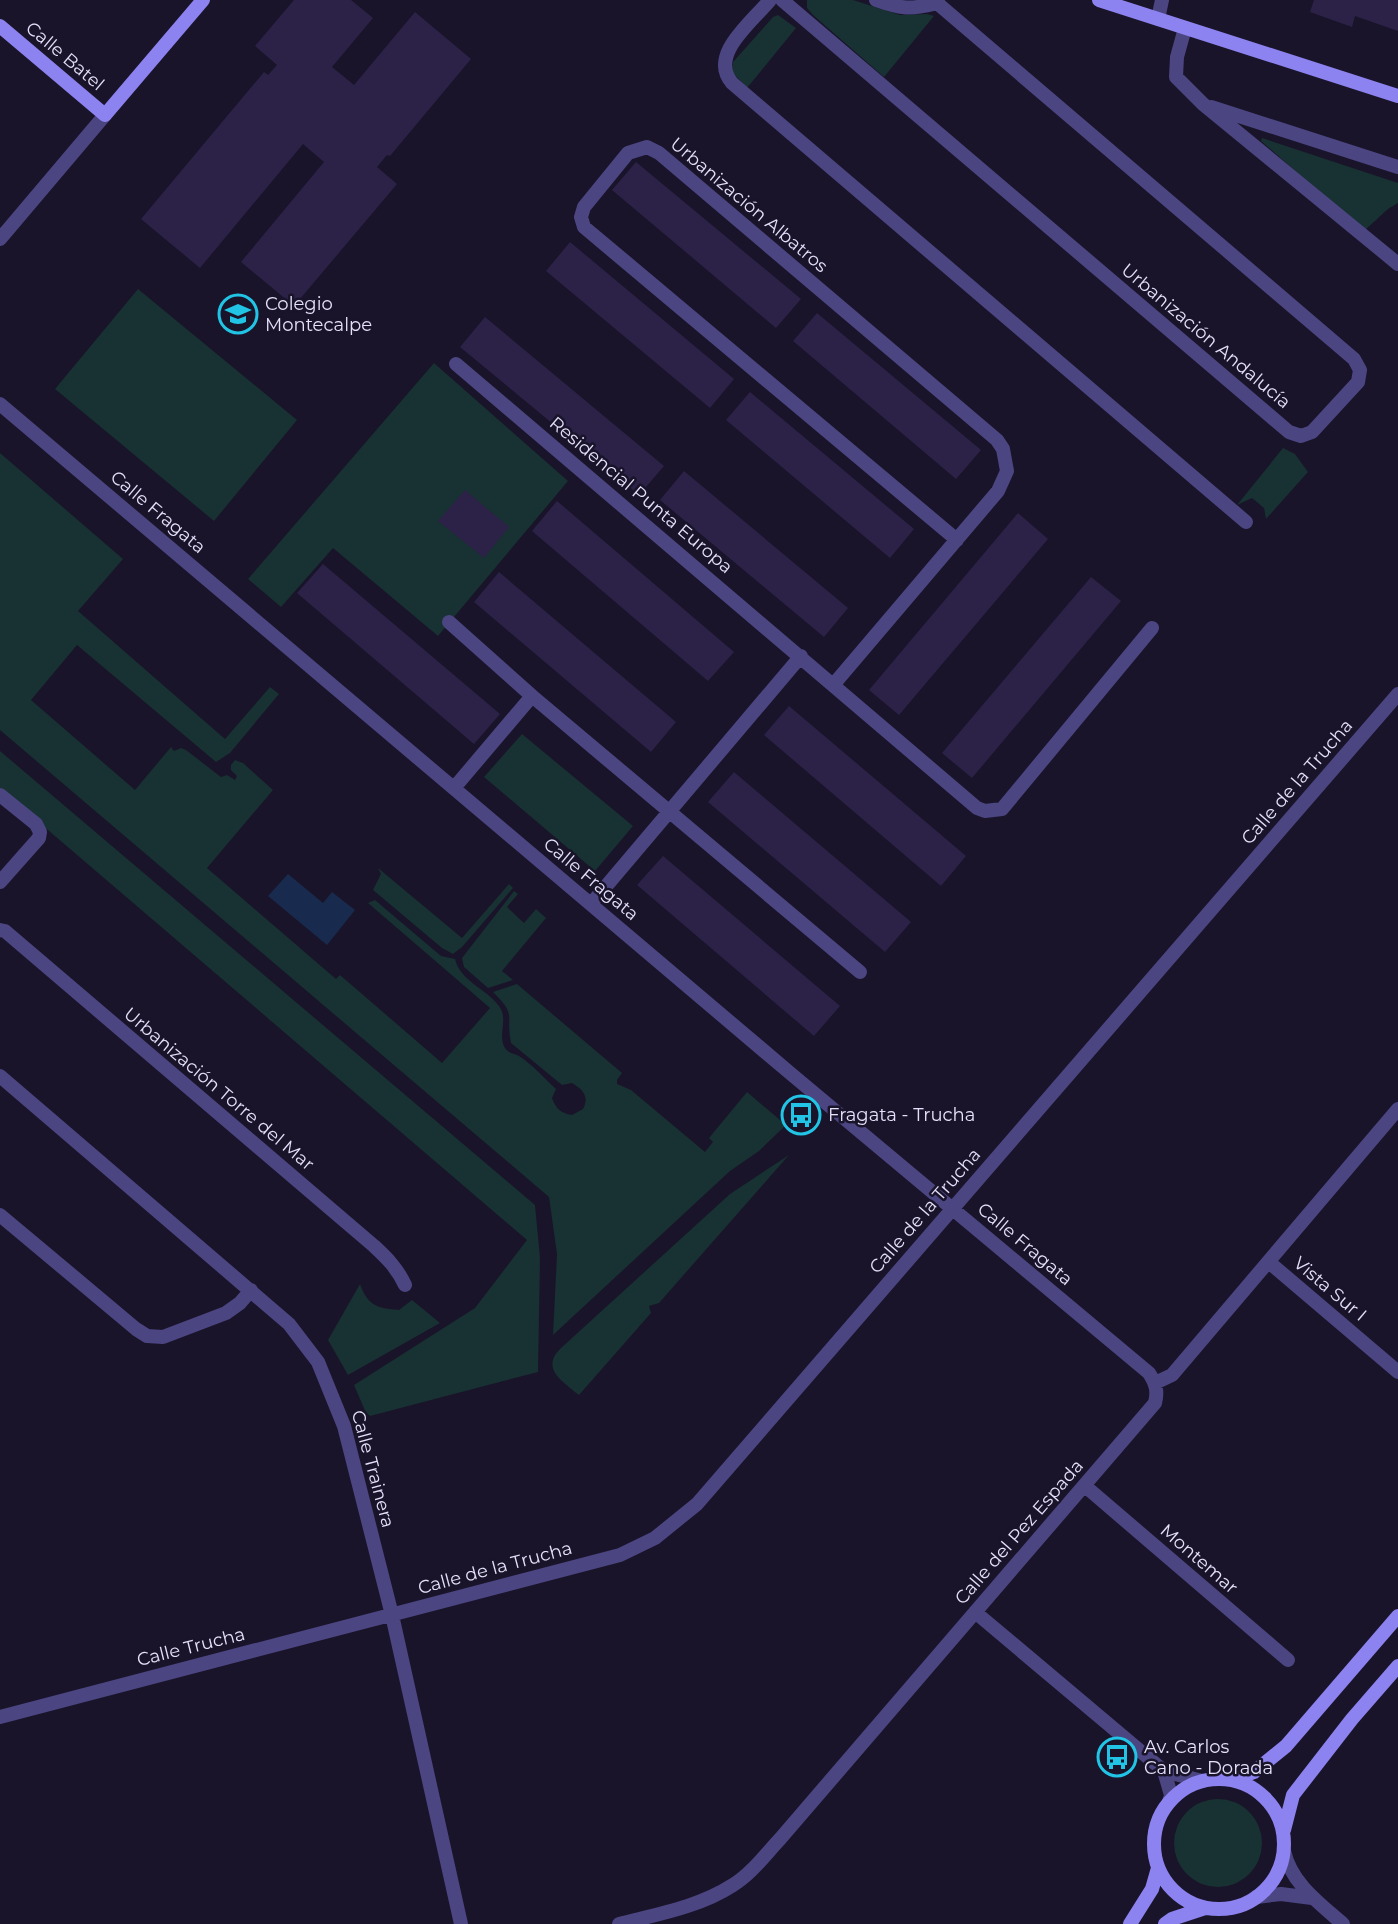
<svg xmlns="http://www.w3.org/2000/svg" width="1398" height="1924" viewBox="0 0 1398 1924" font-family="Montserrat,sans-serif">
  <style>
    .green { fill: #183132 }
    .water { fill: #182a4e }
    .building { fill: #2c2248 }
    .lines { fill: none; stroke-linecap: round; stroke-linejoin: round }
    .lane { stroke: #4b4582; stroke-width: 14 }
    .street { stroke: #4b4582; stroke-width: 14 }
    .secondary { stroke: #8c82f0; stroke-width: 14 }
    .labels { text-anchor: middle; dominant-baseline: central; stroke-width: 5; stroke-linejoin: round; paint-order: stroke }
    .street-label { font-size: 18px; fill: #e5e0fb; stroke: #191429 }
    .poi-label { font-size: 18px; fill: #e5e0fb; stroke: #191429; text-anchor: start }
  </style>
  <rect width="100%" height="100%" fill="#191429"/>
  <!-- green -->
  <path class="green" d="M 807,0 L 853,0 L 900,15 L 927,14 L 934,16 L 884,77 L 813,15 L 807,8 Z
    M 778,15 L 796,28 L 747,88 L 732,72 L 733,62 L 773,17 Z
    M 1262,138 L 1398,183 L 1398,203 L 1388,209 L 1364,231 L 1261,141 Z
    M 138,289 L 297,420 L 214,521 L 55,389 Z
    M 434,363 L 568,481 L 438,636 L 333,548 L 281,607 L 248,579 Z
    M 1283,448 L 1295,454 L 1308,472 L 1266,519 L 1264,508 L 1252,498 L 1237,505 Z
    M 0,453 L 123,559 L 78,611 L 225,739 L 270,687 L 279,694 L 230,753 L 216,762 L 77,645 L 31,700 L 135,790 L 171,747 L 174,751 L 181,748 L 186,750 L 221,777 L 227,775 L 235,780 L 237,776 L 231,770 L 231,765 L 235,760 L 243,763 L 273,790 L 207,868 L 336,979 L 340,975 L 442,1063 L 490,1008 L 368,903 L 375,900 L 441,956 L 455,959 C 460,981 487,989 499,1006 C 509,1019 497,1035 505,1048 C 509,1054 514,1053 519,1056 C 532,1064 545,1079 556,1089 L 552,1098 C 556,1109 561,1113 572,1115 L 583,1109 C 590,1096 582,1089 572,1083 L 562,1085 L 511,1043 C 505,1013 518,1017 493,992 L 517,984 L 622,1073 L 617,1080 L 617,1084 L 631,1090 L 705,1152 L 713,1142 L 709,1138 L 747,1092 L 786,1125 L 759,1151 L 730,1171 L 553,1335 L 557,1254 L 549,1197 L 0,730 Z
    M 522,734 L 633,826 L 595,871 L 484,777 Z
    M 0,751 L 535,1205 L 540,1258 L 538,1372 L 370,1416 L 366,1413 L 354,1385 L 475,1308 L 527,1240 L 0,789 Z
    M 378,868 L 462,938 L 509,884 L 513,888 L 462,947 L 453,954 L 442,948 L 373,890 L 381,874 Z
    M 514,891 L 518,894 L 507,907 L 524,923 L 536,909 L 546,918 L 502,971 L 513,980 L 488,988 L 464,967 L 462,958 Z
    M 789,1155 L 659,1303 L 649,1306 L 651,1313 L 579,1395 C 562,1381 540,1368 561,1348 L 730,1194 Z
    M 360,1284 C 368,1306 377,1308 399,1310 L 412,1300 L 440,1323 L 348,1375 L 328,1340 Z
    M1174 1843a44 44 0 1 1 88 0a44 44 0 1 1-88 0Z"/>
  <!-- water -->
  <path class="water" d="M 288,874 L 323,903 L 332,892 L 355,910 L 327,945 L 268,896 Z"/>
  <!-- building -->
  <path class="building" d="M 294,0 L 351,0 L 373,18 L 332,67 L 354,85 L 415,12 L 471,59 L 390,156 L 387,155 L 377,167 L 397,184 L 294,306 L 241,262 L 324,162 L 303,144 L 200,268 L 141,219 L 264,72 L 268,75 L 277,65 L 255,46 Z
    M 1314,0 L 1398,0 L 1398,31 L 1355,16 L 1352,27 L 1310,12 Z
    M 636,162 L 801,299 L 776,328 L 612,190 Z
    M 570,242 L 734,379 L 710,408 L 546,271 Z
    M 817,313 L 981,450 L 956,479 L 793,341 Z
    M 485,317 L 664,466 L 639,495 L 460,347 Z
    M 750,392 L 914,529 L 890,558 L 726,420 Z
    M 684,471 L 848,608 L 824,637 L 660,500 Z
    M 465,490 L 509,527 L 484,558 L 438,521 Z
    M 557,501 L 734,652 L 708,681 L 532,531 Z
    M 1018,513 L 1048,539 L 899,715 L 869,690 Z
    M 323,564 L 500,714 L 474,744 L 297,593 Z
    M 499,572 L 676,722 L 651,752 L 474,602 Z
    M 1091,577 L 1121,601 L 972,778 L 942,753 Z
    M 789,706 L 966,856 L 941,886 L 764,735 Z
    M 734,772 L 911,922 L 885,952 L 708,802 Z
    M 663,856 L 840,1006 L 814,1036 L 637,885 Z"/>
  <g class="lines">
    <!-- lane -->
    <path class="lane" d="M 1158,19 L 1162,0"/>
    <!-- street -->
    <path class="street" d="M 770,0 C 752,22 708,55 732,83 L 1246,522
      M 782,0 L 1289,432 L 1301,436 L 1312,432 L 1358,382 L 1360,370 L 1354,359 L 937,3
      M 876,0 C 901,9 911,10 937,3 L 938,0
      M 1185,28 L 1177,57 L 1176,77 L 1203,104 L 1398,264
      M 1211,107 L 1398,167
      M 0,239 L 105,115
      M 456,364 L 977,808 L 985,811 L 1002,809 L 1152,628
      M 0,404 L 790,1073 L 1149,1373 C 1156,1384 1158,1391 1155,1403 L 780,1839 C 765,1855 751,1874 733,1885 C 699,1907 658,1914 619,1924
      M 449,622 L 532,696 L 860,972
      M 834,684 L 998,491 L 1007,471 L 1003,449 L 997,440 L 659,153 L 647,147 L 628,153 L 584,207 L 581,217 L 584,227 L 957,540
      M 454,788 L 532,696
      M 0,795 L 36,824 L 40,832 L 39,838 L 0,882
      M 591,904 L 801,656
      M 0,930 L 5,931 L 374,1246 C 387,1258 397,1268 405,1285
      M 0,1076 L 289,1324 L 318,1362 L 344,1426 L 392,1615 L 461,1924
      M 0,1215 L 136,1329 L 147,1336 L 163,1337 L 226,1313 L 240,1303 L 251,1290
      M 1270,1263 L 1398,1372
      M 1155,1383 L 1172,1375 L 1398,1109
      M 1085,1486 L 1288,1660
      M 975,1612 L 1164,1771 L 1202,1781
      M 0,1717 L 620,1555 L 655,1538 L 697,1504 L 1398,694
      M 1164,1771 L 1171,1795 L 1169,1802
      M 1284,1851 C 1291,1883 1319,1903 1343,1924
      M 1256,1897 L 1281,1894 L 1312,1898"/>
    <!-- secondary -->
    <path class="secondary" d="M 1099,0 L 1398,96
      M 0,26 L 105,115 L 203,0
      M1154 1844a65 65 0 1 1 130 0a65 65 0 1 1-130 0Z
      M 1233,1780 L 1254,1772 L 1286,1746 L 1398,1616
      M 1284,1830 L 1293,1795 L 1352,1719 L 1398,1666
      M 1130,1924 L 1152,1889 L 1158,1868
      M 1165,1924 L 1172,1919 L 1205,1908"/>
  </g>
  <!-- icons -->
  <defs>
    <symbol id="school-ring" viewBox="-11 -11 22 22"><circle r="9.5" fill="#191429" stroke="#22c4e5" stroke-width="1.5"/><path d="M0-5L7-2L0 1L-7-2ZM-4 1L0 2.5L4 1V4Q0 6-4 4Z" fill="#22c4e5"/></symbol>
    <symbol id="bus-ring" viewBox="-11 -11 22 22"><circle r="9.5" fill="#191429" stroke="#22c4e5" stroke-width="1.5"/><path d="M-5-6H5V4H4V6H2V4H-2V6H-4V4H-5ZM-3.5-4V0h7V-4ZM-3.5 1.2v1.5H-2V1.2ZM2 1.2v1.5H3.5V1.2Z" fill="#22c4e5"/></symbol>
  </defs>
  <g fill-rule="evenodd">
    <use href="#school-ring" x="216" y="292" width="44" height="44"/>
    <use href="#bus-ring" x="779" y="1093" width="44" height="44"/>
    <use href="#bus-ring" x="1095" y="1735" width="44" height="44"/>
  </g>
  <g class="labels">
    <!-- street labels -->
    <g class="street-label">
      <text transform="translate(65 56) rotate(40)">Calle Batel</text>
      <text transform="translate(749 205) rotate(40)">Urbanización Albatros</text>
      <text transform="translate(1206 336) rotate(40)">Urbanización Andalucía</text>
      <text transform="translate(641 495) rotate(40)">Residencial Punta Europa</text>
      <text transform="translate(158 512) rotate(40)">Calle Fragata</text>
      <text transform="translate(1297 782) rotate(-49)">Calle de la Trucha</text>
      <text transform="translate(591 879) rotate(40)">Calle Fragata</text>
      <text transform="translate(219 1089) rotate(40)">Urbanización Torre del Mar</text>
      <text transform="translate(925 1211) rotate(-49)">Calle de la Trucha</text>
      <text transform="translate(1025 1244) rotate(40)">Calle Fragata</text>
      <text transform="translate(1330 1289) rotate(40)">Vista Sur I</text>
      <text transform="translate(373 1469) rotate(75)">Calle Trainera</text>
      <text transform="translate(1019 1532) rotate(-49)">Calle del Pez Espada</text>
      <text transform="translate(1199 1559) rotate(41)">Montemar</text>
      <text transform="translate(495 1568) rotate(-15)">Calle de la Trucha</text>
      <text transform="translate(191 1647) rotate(-14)">Calle Trucha</text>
    </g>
    <!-- poi labels -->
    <g class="poi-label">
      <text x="265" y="304">Colegio<tspan x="265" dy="21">Montecalpe</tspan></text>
      <text x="828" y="1115">Fragata - Trucha</text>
      <text x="1144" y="1747">Av. Carlos<tspan x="1144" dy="21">Cano - Dorada</tspan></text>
    </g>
  </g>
</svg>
